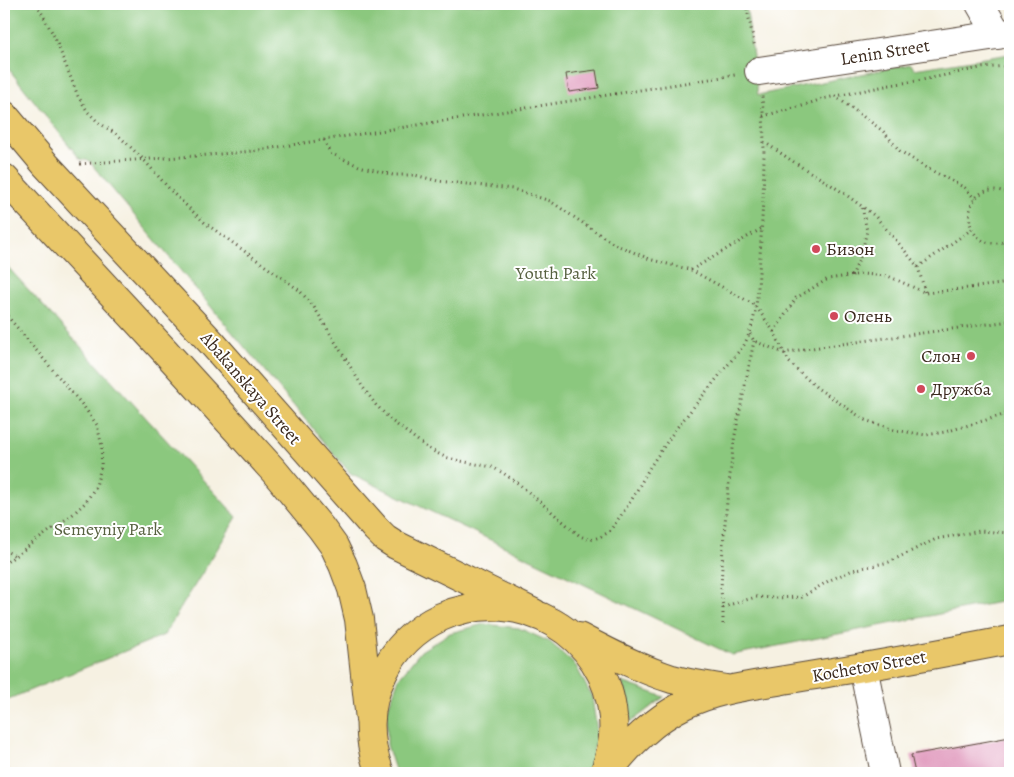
<svg xmlns="http://www.w3.org/2000/svg" width="1014" height="777" viewBox="0 0 1014 777" font-family="Alegreya,serif">
  <style>
    .green { fill: #8bc87e; stroke: #63794e }
    .building { fill: #df94ba }
    .lines { fill: none; stroke-linecap: round; stroke-linejoin: round }
    .minor-casing { stroke: #57483b; stroke-width: 30 }
    .major-casing { stroke: #57483b; stroke-width: 30 }
    .path { stroke: #57483b; stroke-width: 3; stroke-dasharray: 1 4; stroke-linecap: butt }
    .minor { stroke: #fff; stroke-width: 28 }
    .major { stroke: #e9c769; stroke-width: 28 }
    .poi-dot { fill: #d1495b; stroke: #fff; stroke-width: 2 }
    .labels { text-anchor: middle; dominant-baseline: central; stroke-width: 4; stroke-linejoin: round; paint-order: stroke }
    .street-label { font-size: 18px; fill: #3b2a1e; stroke: #fff }
    .poi-label { font-size: 18px; fill: #3b2a1e; stroke: #fff; text-anchor: start }
    .park-label { font-size: 18px; fill: #576140; stroke: #fff }
  </style>
  <rect width="100%" height="100%" fill="#fff"/>
  <filter id="ink" filterUnits="userSpaceOnUse"><feTurbulence type="fractalNoise" baseFrequency=".02" numOctaves="2"/><feDisplacementMap in="SourceGraphic" scale="10" xChannelSelector="R" yChannelSelector="G"/><feConvolveMatrix kernelMatrix="1 2 1 2 8 2 1 2 1" color-interpolation-filters="sRGB"/></filter>
  <filter id="wash" filterUnits="userSpaceOnUse"><feTurbulence type="fractalNoise" baseFrequency=".0096" numOctaves="4" result="noise"/><feDisplacementMap in="SourceGraphic" scale="20" xChannelSelector="R" yChannelSelector="G"/><feGaussianBlur stdDeviation="1.12" result="paint"/><feColorMatrix in="noise" values="0 0 0 0 0 0 0 0 0 0 0 0 0 0 0 0 0 1.4 0 .05"/><feComposite in="paint" operator="in"/></filter>
  <g filter="url(#wash)">
    <rect width="100%" height="100%" fill="#f6f1e2"/>
    <!-- green -->
    <path class="green" d="M 4,4 L 746,4 L 758,95 L 911,64 L 914,69 L 1010,54 L 1010,600 L 732,655 L 350,473 L 93,166 L 90,161 L 80,159 L 4,63 Z
      M 4,263 L 237,517 L 164,635 L 4,701 Z
      M 484,624 L 519,628 L 550,642 L 576,666 L 592,697 L 597,731 L 591,765 L 586,773 L 396,773 L 387,745 L 387,711 L 399,678 L 421,651 L 450,633 Z
      M 622,682 L 664,697 L 631,722 Z"/>
    <g id="blocks">
      <!-- building -->
      <path class="building" d="M 596,70 L 599,88 L 569,92 L 566,74 Z
        M 1010,737 L 1010,773 L 915,773 L 911,755 Z"/>
    </g>
  </g>
  <g filter="url(#ink)">
    <use href="#blocks" fill-opacity="0" stroke="#57483b" stroke-width="1"/>
    <g class="lines">
      <defs>
        <path id="minor" d="M 980,4 L 998,35
          M 759,71 L 1010,33
          M 863,667 L 885,773"/>
        <path id="major" d="M 4,115 L 46,165 L 211,342 L 376,529 L 385,538 L 396,545 L 534,613
          M 4,178 L 164,350 L 274,471 L 321,528 L 334,546 L 343,565 L 352,589 L 359,619 L 370,720
          M 579,637 C 609,653 640,669 672,679 C 690,684 708,686 726,689
          M 609,772 C 625,747 657,718 684,705 C 713,691 741,687 772,682 C 794,678 817,675 839,671 C 896,662 953,651 1010,640
          M 380,773 C 367,741 367,705 383,674 C 395,649 415,629 441,617 C 517,583 607,633 613,718 C 615,737 611,755 604,773"/>
      </defs>
      <!-- minor casing -->
      <use href="#minor" class="minor-casing"/>
      <!-- major casing -->
      <use href="#major" class="major-casing"/>
      <!-- path -->
      <path class="path" d="M 37,4 L 55,38 L 78,96 L 88,112 L 98,122 L 120,137 L 143,159 L 174,194 L 205,223 L 299,290 L 314,307 L 362,386 L 376,405 L 393,422 L 429,449 L 445,457 L 460,461 L 492,467 L 503,473 L 519,484 L 580,536 L 590,540 L 600,537 L 609,532 L 631,501 L 650,467 L 675,430 L 744,345 C 758,319 758,286 760,256 C 763,203 766,149 762,96
        M 746,4 L 755,48
        M 835,96 L 883,131 L 900,151 L 925,167 L 965,188 L 975,199
        M 763,116 L 802,106 L 822,99 L 890,85 L 922,80 L 980,68 L 1010,66
        M 324,140 L 330,153 L 359,166 L 393,175 L 415,175 L 438,181 L 513,189 L 550,201 L 614,244 L 652,260 L 691,270 L 755,305 L 774,332 L 789,362 L 817,388 L 865,420 L 894,430 L 926,435 L 945,432 L 1010,413
        M 764,142 L 803,168 L 822,179 L 845,194 L 875,216 L 901,246 L 918,267 L 925,292
        M 80,164 C 138,159 196,157 253,151 L 735,75
        M 1010,194 C 957,170 955,261 1010,240
        M 918,267 L 972,229
        M 691,270 L 761,229
        M 852,276 L 861,255 L 867,231 L 862,207
        M 4,312 L 84,407 L 97,425 L 102,446 L 101,467 L 96,486 L 86,502 L 73,514 L 4,564
        M 774,332 L 796,298 L 828,279 L 862,274 L 888,276 L 926,293 L 1010,283
        M 750,334 L 754,341 L 784,353 L 805,349 L 1010,321
        M 4,550 L 15,556
        M 723,608 L 732,604 L 756,597 L 774,598 L 802,597 L 830,580 L 853,570 L 889,562 L 936,539 L 980,531 L 1010,533
        M 723,624 L 723,608 L 721,590 L 723,545 L 727,501 L 734,440 L 754,341
        M 4,761 L 16,773"/>
      <!-- minor -->
      <use href="#minor" class="minor"/>
      <!-- major -->
      <use href="#major" class="major"/>
    </g>
  </g>
  <!-- markers -->
  <g class="poi-dot">
    <circle cx="816" cy="249" r="5"/>
    <circle cx="834" cy="316" r="5"/>
    <circle cx="971" cy="356" r="5"/>
    <circle cx="921" cy="389" r="5"/>
  </g>
  <g class="labels">
    <!-- street labels -->
    <g class="street-label">
      <text transform="translate(885 52) rotate(-9)">Lenin Street</text>
      <text transform="translate(251 388) rotate(49)">Abakanskaya Street</text>
      <text transform="translate(869 666) rotate(-10)">Kochetov Street</text>
    </g>
    <!-- poi labels -->
    <g class="poi-label">
      <text x="826" y="249">Бизон</text>
      <text x="844" y="316">Олень</text>
      <text x="961" y="356" text-anchor="end">Слон</text>
      <text x="931" y="389">Дружба</text>
    </g>
    <!-- park labels -->
    <g class="park-label">
      <text x="556" y="273">Youth Park</text>
      <text x="108" y="529">Semeyniy Park</text>
    </g>
  </g>
  <!-- margin -->
  <rect width="1014" height="777" fill="none" stroke="#fff" stroke-width="20"/>
</svg>
